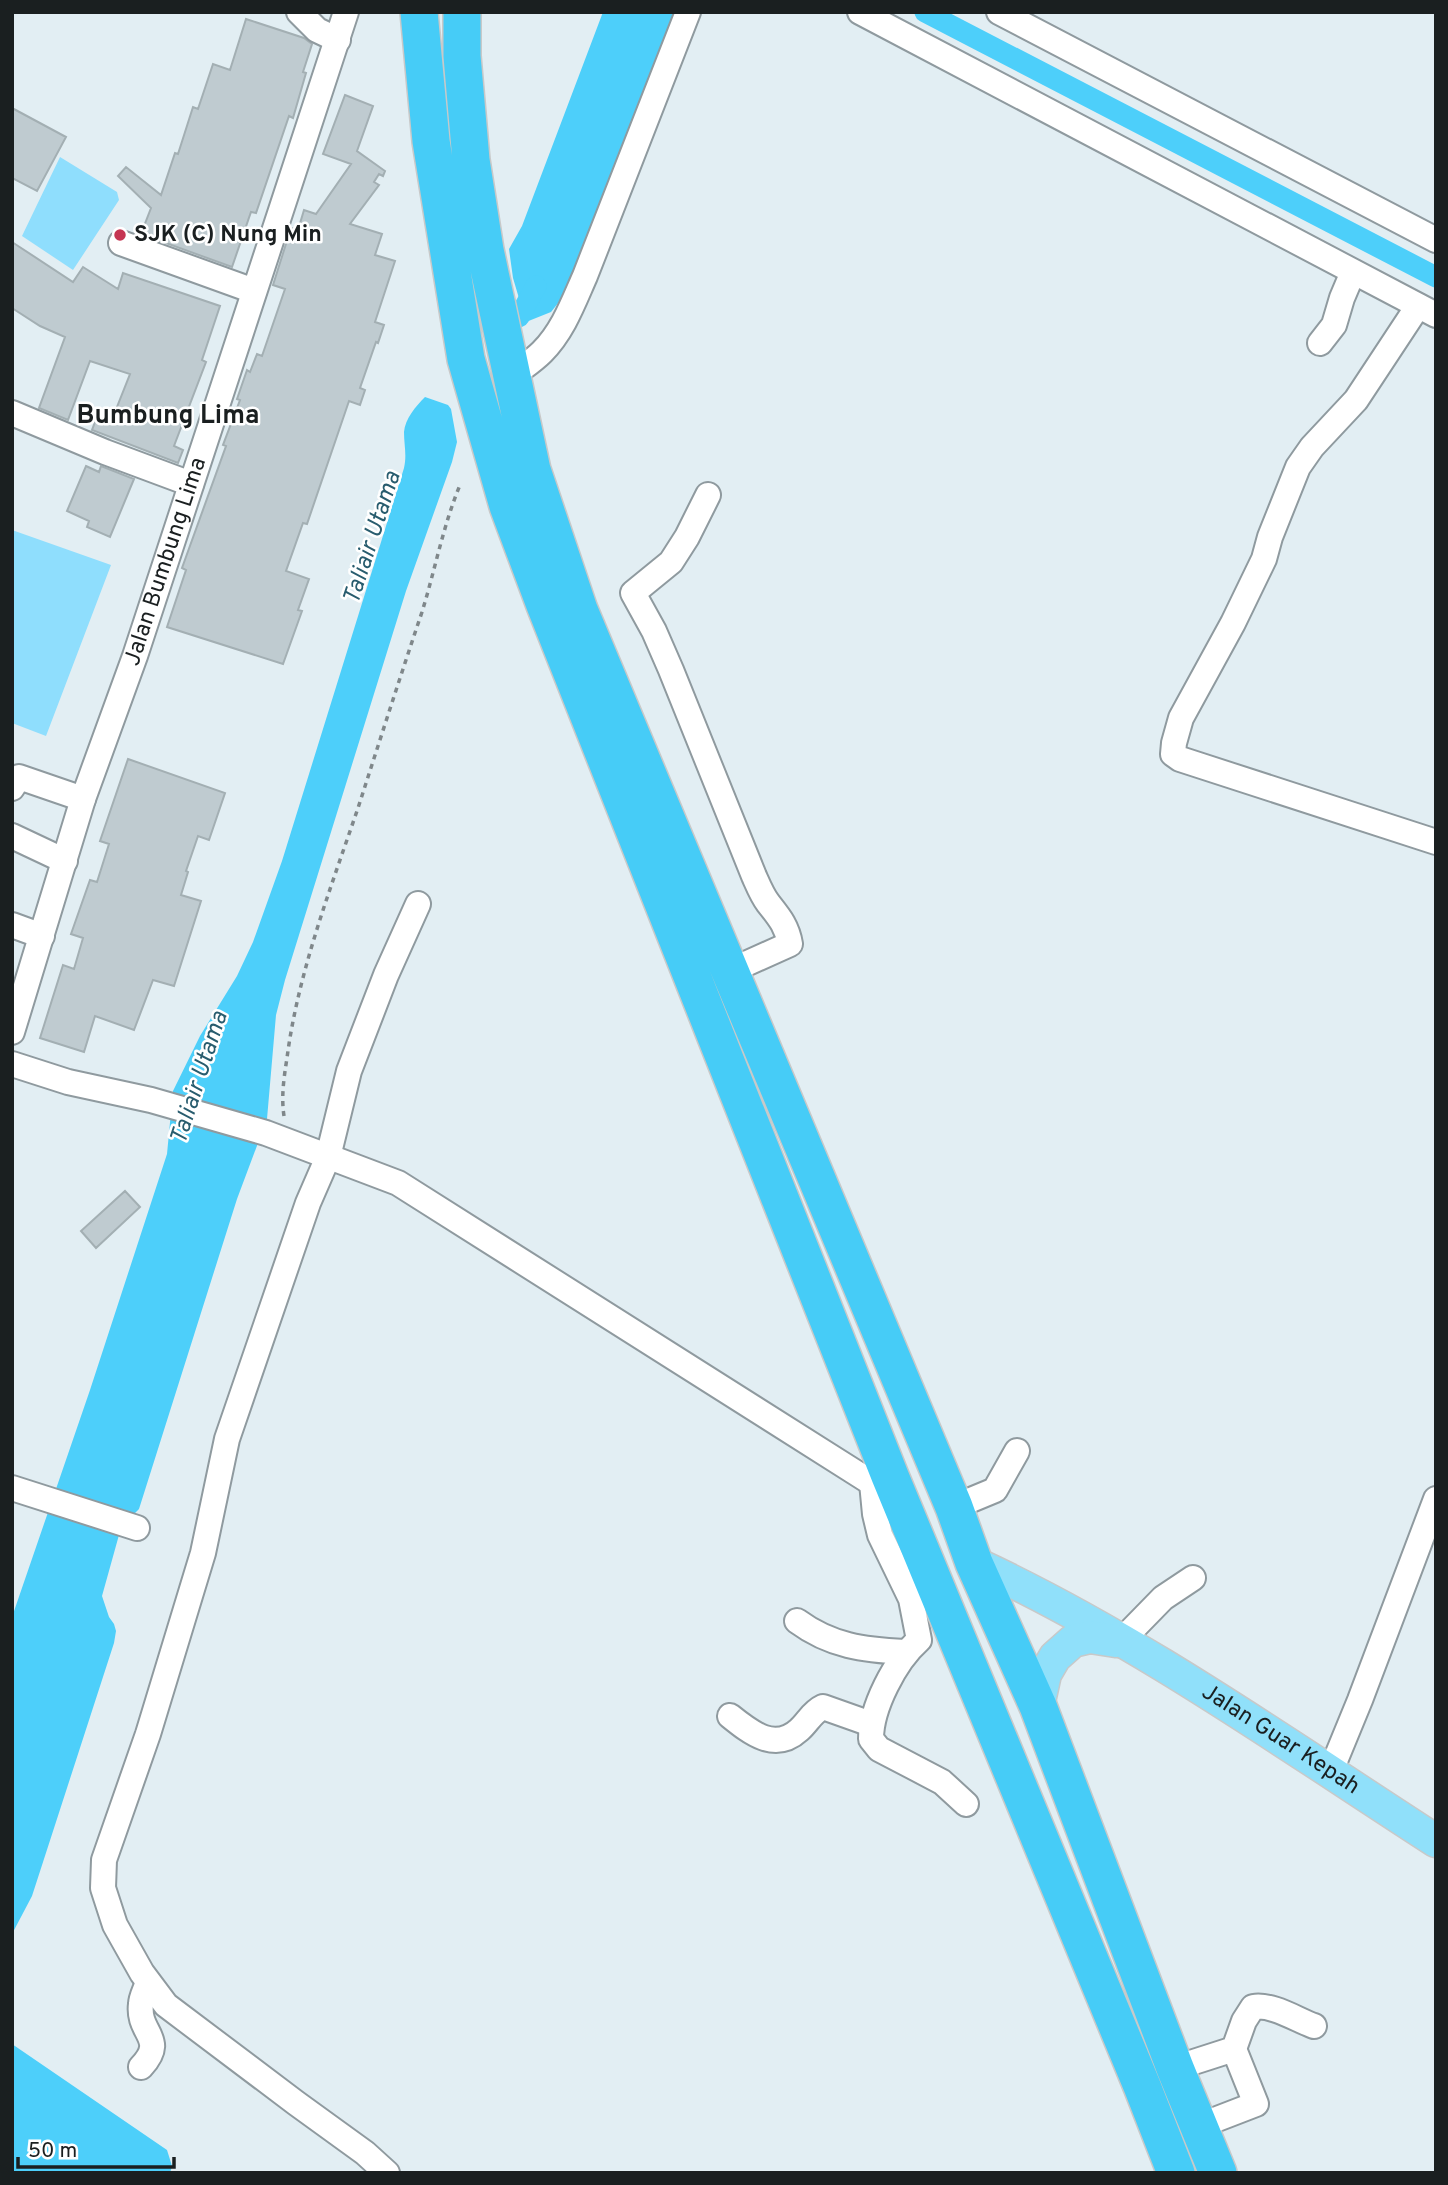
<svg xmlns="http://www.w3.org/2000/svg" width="1448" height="2185" viewBox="0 0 1448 2185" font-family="Overpass,sans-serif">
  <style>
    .green { fill: #8fdefd }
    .water { fill: #4dcffa }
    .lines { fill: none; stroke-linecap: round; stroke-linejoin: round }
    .canal { stroke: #4dcffa; stroke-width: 21 }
    .building { fill: #bfcbd0; stroke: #a3afb3; stroke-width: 2 }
    .minor-casing { stroke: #8f9a9f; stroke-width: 28 }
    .major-casing { stroke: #c8c9c9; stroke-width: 35 }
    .highway-casing { stroke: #c8c9c9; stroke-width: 40 }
    .path { stroke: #7f878a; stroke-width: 3.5; stroke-dasharray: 5 5; stroke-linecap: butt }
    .minor { stroke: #fff; stroke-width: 24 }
    .major { stroke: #90e0fa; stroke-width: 32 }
    .highway { stroke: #46ccf7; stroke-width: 37 }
    .poi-dot { fill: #c53552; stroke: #fff; stroke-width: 2.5 }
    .labels { text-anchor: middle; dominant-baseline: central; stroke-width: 5; stroke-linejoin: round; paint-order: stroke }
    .poi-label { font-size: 23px; font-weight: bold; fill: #1a1f20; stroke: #fff; text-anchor: start }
    .street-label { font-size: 23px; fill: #1a1f20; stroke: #fff }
    .water-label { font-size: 24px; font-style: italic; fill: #285c6e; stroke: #fff }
    .quarter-label { font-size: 26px; font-weight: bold; fill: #1a1f20; stroke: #fff }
  </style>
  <rect width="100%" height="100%" fill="#e2eef3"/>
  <!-- green -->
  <path class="green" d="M 60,157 L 117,192 L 119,200 L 73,270 L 22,236 Z
    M 12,530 L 111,565 L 46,736 L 12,723 Z"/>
  <!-- water -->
  <path class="water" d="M 603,12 L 675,12 L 563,297 L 551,312 L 526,322 L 513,278 L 509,249 L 522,226 Z
    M 425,397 L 448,405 L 451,409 L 457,442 L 452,462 L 406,591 L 285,980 L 276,1015 L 267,1119 L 237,1199 L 139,1509 L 133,1515 L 124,1517 L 102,1596 L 109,1617 L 114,1624 L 116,1631 L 114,1643 L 32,1896 L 12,1934 L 12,1617 L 90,1390 L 167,1154 L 173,1091 L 200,1036 L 237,976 L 253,942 L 282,861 L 404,468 C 407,455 404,445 404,432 C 405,419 416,406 425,397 Z
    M 12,2044 L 167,2150 L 172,2166 L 170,2173 L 12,2173 Z"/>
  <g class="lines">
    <!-- canal -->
    <path class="canal" d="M 925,12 L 1436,277
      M 519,317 L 536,286"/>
  </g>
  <!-- building -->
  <path class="building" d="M 246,19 L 304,38 L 312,44 L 303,72 L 306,73 L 293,118 L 289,116 L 256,213 L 251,212 L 232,267 L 141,234 L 151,208 L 118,176 L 126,167 L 161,195 L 175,153 L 178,154 L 193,107 L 198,109 L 213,64 L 230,70 Z
    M 345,95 L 373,106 L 357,151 L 385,171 L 383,176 L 379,174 L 374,182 L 379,185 L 350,224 L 382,234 L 375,255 L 395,261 L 375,322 L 384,325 L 378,343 L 376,342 L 360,388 L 365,390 L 360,405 L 349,401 L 307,524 L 303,523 L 286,571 L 309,579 L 298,610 L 302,611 L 283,664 L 167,627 L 186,570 L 182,568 L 226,446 L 223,445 L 240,400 L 237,399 L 247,370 L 250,372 L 257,354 L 262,356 L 285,289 L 273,285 L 291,228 L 298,230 L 304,210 L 316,214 L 351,164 L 323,154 Z
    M 12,108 L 66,137 L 37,191 L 12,178 Z
    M 12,242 L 73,282 L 83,267 L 118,289 L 123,273 L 220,306 L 202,360 L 206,362 L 174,446 L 183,450 L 178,463 L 92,430 L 97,417 L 111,422 L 130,374 L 90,361 L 68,420 L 39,408 L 65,337 L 40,326 L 12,308 Z
    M 86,466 L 99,472 L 101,466 L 134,479 L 110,537 L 87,527 L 89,521 L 67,511 Z
    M 128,759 L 225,793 L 209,840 L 198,836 L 186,871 L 188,872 L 181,895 L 201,901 L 174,986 L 153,980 L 134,1030 L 95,1016 L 84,1052 L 40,1038 L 63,965 L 74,969 L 83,938 L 71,934 L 90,880 L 97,882 L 109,844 L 100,841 Z
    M 125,1191 L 140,1207 L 96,1248 L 81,1231 Z"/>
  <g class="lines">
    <defs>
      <g id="minor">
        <path d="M 299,12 L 317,30 L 338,40"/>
        <path d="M 860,12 L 1436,315"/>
        <path d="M 999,12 L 1436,240"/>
        <path d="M 121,243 L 254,291"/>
        <path d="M 1418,306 L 1356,400 L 1312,447 L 1298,467 L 1270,537 L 1264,559 L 1233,623 L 1181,718 L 1174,743 L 1173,754 L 1180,759 L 1436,842"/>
        <path d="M 1320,343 L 1334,325 L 1342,298 L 1353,272"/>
        <path d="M 512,376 C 522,368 533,361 542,352 C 563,331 573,303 585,276 L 688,12"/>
        <path d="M 12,413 L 105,452 L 191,484"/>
        <path d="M 708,495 L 687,537 L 671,562 L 633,593 L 654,631 L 671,670 L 754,876 C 758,885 762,895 768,903 C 779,917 787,926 790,944 L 730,971"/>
        <path d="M 12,788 L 19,777 L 83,799"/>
        <path d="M 12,836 L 65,861"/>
        <path d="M 12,925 L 42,936"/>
        <path id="s1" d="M 12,1032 L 83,799 L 135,656 L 346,12"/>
        <path d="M 12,1064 L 68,1082 L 151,1100 L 266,1133 L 398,1183 L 872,1483 L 890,1476"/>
        <path d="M 872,1483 L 875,1514 L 880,1535 L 911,1599 L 919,1640 C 895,1661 871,1708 871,1739 L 879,1749 L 942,1782 L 966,1804"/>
        <path d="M 12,1488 L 137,1528"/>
        <path d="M 954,1507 L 995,1490 L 1017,1451"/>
        <path d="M 797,1621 C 831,1646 864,1650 905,1652"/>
        <path d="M 1121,1641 L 1163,1598 L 1193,1578"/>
        <path d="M 730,1716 C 751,1733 775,1752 799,1730 C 808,1722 812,1712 823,1707 L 871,1724"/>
        <path d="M 1330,1773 L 1360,1700 L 1436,1499"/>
        <path d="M 141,2067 C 168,2038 137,2034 141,2004 C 141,1997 146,1989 148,1982"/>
        <path d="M 1175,2068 L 1234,2049 L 1244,2021 L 1253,2007 C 1273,2004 1295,2019 1314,2026"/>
        <path d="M 1199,2126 L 1256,2104 L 1234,2049"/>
        <path d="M 387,2173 L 365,2153 L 296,2103 L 166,2005 L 142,1973 L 115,1925 L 103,1888 L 104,1860 L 148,1734 L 203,1553 L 227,1439 L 308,1203 L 328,1157 L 349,1071 L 386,975 L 418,904"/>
      </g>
      <g id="major">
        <path id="s2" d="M 974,1563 C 1135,1637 1287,1745 1436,1841"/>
        <path d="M 1038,1706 L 1045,1674 L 1055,1657 L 1073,1641 L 1090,1637 L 1116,1641"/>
      </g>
      <path id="highway" d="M 419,12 L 431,141 L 466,359 L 508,506 L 545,605 L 890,1476 L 1142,2086 L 1176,2173
        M 462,12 L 462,56 L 471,160 L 485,250 L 532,470 L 579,610 L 954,1507 L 974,1563 L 1038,1706 L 1175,2068 L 1218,2173"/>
    </defs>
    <!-- minor casing -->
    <use href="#minor" class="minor-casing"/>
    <!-- major casing -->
    <use href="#major" class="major-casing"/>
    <!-- highway casing -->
    <use href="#highway" class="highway-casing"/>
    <!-- path -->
    <path class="path" d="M 284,1116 C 281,1097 284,1077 287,1058 C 298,973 330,890 358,808 C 379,743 400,677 422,612 C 435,570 443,526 460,485"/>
    <!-- minor -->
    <use href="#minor" class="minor"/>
    <!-- major -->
    <use href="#major" class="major"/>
    <!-- highway -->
    <use href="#highway" class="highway"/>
  </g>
  <!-- markers -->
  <circle class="poi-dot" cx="120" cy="235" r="7"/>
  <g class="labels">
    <!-- poi labels -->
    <g class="poi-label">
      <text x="134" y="235">SJK (C) Nung Min</text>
    </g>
    <!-- street labels -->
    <g class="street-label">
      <text stroke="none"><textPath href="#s1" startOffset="495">Jalan Bumbung Lima</textPath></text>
      <text stroke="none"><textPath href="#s2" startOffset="354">Jalan Guar Kepah</textPath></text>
    </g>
    <!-- water labels -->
    <g class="water-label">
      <text transform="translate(373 538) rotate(-72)">Taliair Utama</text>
      <text transform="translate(200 1078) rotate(-72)">Taliair Utama</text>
    </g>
    <!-- quarter labels -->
    <g class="quarter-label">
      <text x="168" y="416">Bumbung Lima</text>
    </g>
  </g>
  <!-- border -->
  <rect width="1448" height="2185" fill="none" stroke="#1a1f20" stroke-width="28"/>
  <!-- scale -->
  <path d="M18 2157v10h156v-10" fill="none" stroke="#1a1f20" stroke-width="3.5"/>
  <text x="28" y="2157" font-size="21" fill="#1a1f20" stroke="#ffffff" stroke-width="5" paint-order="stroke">50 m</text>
</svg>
